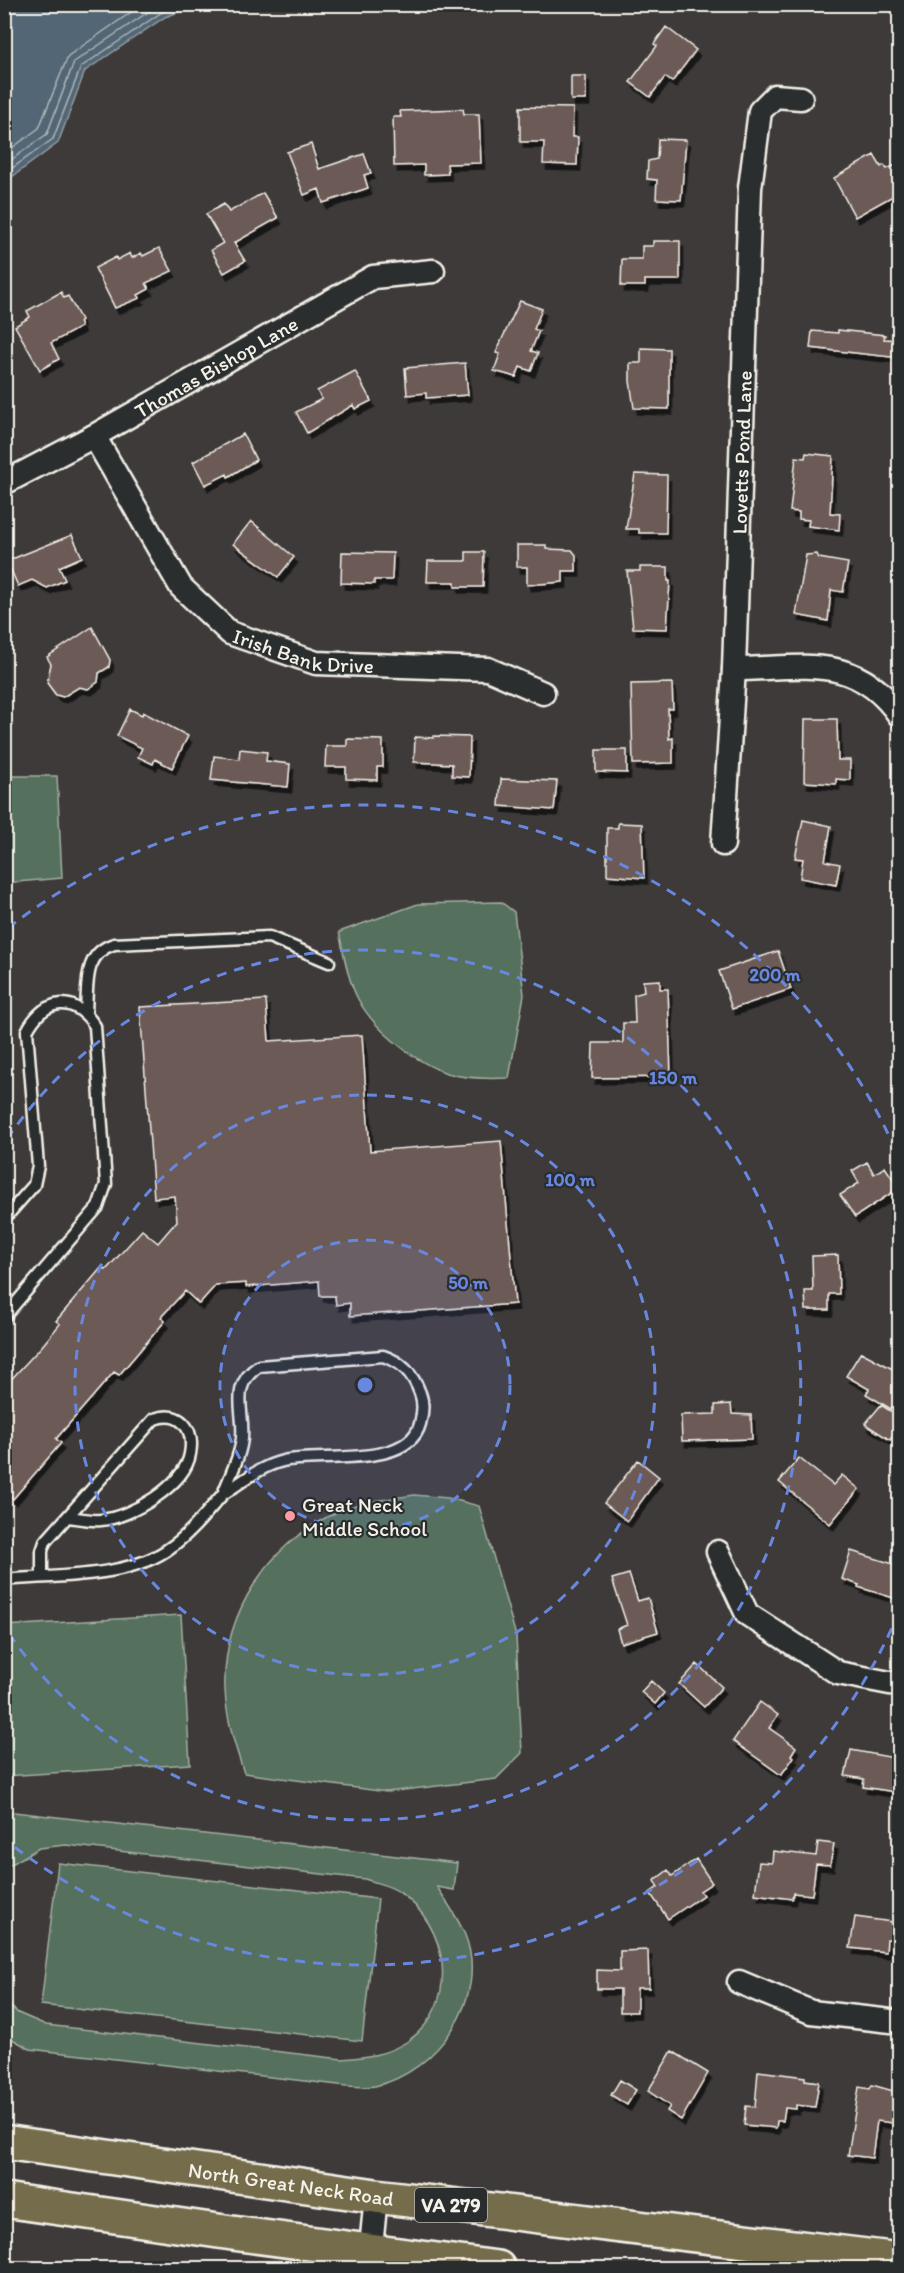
<svg xmlns="http://www.w3.org/2000/svg" width="904" height="2273" viewBox="0 0 904 2273" font-family="Itim,sans-serif">
  <style>
    .green { fill: #546f5d; stroke: #a4b0a2; stroke-width: 1.5 }
    .water { fill: #526675; stroke: #939ea3; stroke-width: 1.5 }
    .lines { fill: none; stroke-linecap: round; stroke-linejoin: round }
    .shore { stroke: #b3b9ba; stroke-width: 1.5 }
    .building { fill: #6c5a56; stroke: #f4f1e8; stroke-width: 1.5; filter: url(#shadow) }
    .service-casing { stroke: #f4f1e8; stroke-width: 15 }
    .minor-casing { stroke: #f4f1e8; stroke-width: 27 }
    .primary-casing { stroke: #f4f1e8; stroke-width: 38 }
    .service { stroke: #2a2d2e; stroke-width: 10 }
    .minor { stroke: #2a2d2e; stroke-width: 22 }
    .primary { stroke: #746c4b; stroke-width: 33 }
    .ring { fill: none; stroke: #6887de; stroke-width: 3; stroke-dasharray: 10 8 }
    .poi-dot { fill: #ff9aa2; stroke: #2a2d2e; stroke-width: 2 }
    .labels { text-anchor: middle; dominant-baseline: central; stroke-width: 4.5; stroke-linejoin: round; paint-order: stroke }
    .shield { fill: #2a2d2e; stroke: #b7b6b0; stroke-width: 1.5 }
    .shield-label { font-size: 20px; font-weight: bold; fill: #f4f1e8 }
    .street-label { font-size: 21px; fill: #f4f1e8; stroke: #2a2d2e }
    .poi-label { font-size: 21px; fill: #f4f1e8; stroke: #2a2d2e; text-anchor: start }
    .centre { fill: #6887de; stroke: #2a2d2e; stroke-width: 3 }
    .ring-label { font-size: 18px; text-anchor: middle; font-weight: bold; fill: #6887de; stroke: #2a2d2e; stroke-width: 4.5; stroke-linejoin: round; paint-order: stroke }
  </style>
  <defs>
    <filter id="shadow"><feDropShadow dx="3.5" dy="6" stdDeviation="0" flood-color="#0009"/></filter>
  </defs>
  <rect width="100%" height="100%" fill="#3e3a3a"/>
  <filter id="ink" filterUnits="userSpaceOnUse"><feTurbulence type="fractalNoise" baseFrequency=".0167" numOctaves="2"/><feDisplacementMap in="SourceGraphic" scale="12" xChannelSelector="R" yChannelSelector="G"/><feConvolveMatrix kernelMatrix="1 2 1 2 8 2 1 2 1" color-interpolation-filters="sRGB"/></filter>
  <g filter="url(#ink)">
    <!-- green -->
    <path class="green" d="M 5,776 L 57,776 L 62,878 L 5,883 Z
      M 501,902 L 514,912 L 524,995 L 509,1078 C 487,1079 461,1079 441,1071 C 410,1058 373,1028 358,999 C 347,978 344,954 339,932 L 418,904 Z
      M 414,1495 L 448,1498 L 479,1506 L 516,1636 L 522,1753 L 496,1779 L 387,1792 L 244,1773 C 235,1746 226,1718 225,1689 C 222,1613 269,1543 339,1511 C 362,1501 389,1499 414,1495 Z
      M 181,1615 L 190,1764 L 5,1776 L 5,1626 Z
      M 5,1811 L 457,1863 L 454,1890 L 437,1887 C 447,1902 458,1918 465,1935 C 490,1998 437,2072 375,2086 C 366,2088 356,2086 347,2086 L 30,2049 L 5,2035 L 5,2001 L 18,2013 L 46,2025 L 342,2059 C 366,2057 387,2055 408,2041 C 461,2004 449,1925 399,1892 C 390,1885 375,1883 365,1879 L 66,1845 L 39,1848 L 5,1868 Z
      M 58,1863 L 378,1899 L 362,2041 L 41,2005 Z"/>
    <!-- water -->
    <path class="water" d="M 5,4 L 198,4 L 198,5 L 165,17 L 85,71 L 58,143 L 5,182 Z"/>
    <g class="lines">
      <!-- shore -->
      <path class="shore" d="M 4,154 L 39,128 L 68,56 L 143,4
        M 4,165 L 47,134 L 74,62 L 160,4
        M 4,174 L 53,139 L 81,67 L 162,12 L 181,4"/>
    </g>
    <!-- building -->
    <path class="building" d="M 666,27 L 696,50 L 672,82 L 665,77 L 650,97 L 630,82 L 657,46 L 654,44 Z
      M 571,76 L 586,76 L 586,100 L 571,100 Z
      M 520,107 L 573,108 L 572,137 L 578,137 L 577,165 L 543,164 L 544,142 L 520,142 Z
      M 463,109 L 464,114 L 479,114 L 481,163 L 447,164 L 448,174 L 424,175 L 424,165 L 394,166 L 393,117 L 401,117 L 400,111 Z
      M 658,139 L 686,140 L 681,200 L 656,199 L 657,180 L 647,179 L 648,161 L 657,159 Z
      M 311,144 L 319,169 L 364,154 L 371,173 L 364,175 L 368,188 L 323,203 L 319,189 L 304,195 L 287,152 Z
      M 874,155 L 881,167 L 884,165 L 887,169 L 900,163 L 900,192 L 855,217 L 834,178 Z
      M 263,193 L 278,218 L 234,243 L 245,261 L 224,273 L 211,250 L 223,243 L 206,214 L 224,204 L 229,212 Z
      M 653,241 L 680,241 L 680,280 L 645,280 L 645,286 L 621,286 L 622,259 L 642,259 L 642,246 L 653,246 Z
      M 159,248 L 172,271 L 146,283 L 149,289 L 138,295 L 140,298 L 115,308 L 95,268 L 116,257 L 117,260 L 130,253 L 132,258 L 141,253 L 143,256 Z
      M 61,292 L 64,298 L 68,296 L 81,320 L 79,322 L 81,327 L 51,343 L 59,359 L 40,370 L 15,326 L 30,317 L 27,311 Z
      M 520,301 L 542,309 L 534,329 L 539,331 L 531,351 L 538,353 L 531,371 L 520,367 L 516,377 L 494,371 L 500,354 L 496,353 L 502,339 Z
      M 838,330 L 885,335 L 884,339 L 900,340 L 900,358 L 810,348 L 812,331 L 838,333 Z
      M 641,348 L 669,349 L 669,409 L 634,408 L 630,381 L 630,363 L 641,363 Z
      M 465,363 L 468,395 L 426,398 L 426,393 L 407,395 L 405,368 Z
      M 355,371 L 371,401 L 355,409 L 353,405 L 307,433 L 296,412 L 322,399 L 317,391 Z
      M 243,434 L 256,460 L 228,477 L 227,474 L 205,485 L 193,462 Z
      M 806,453 L 833,456 L 830,513 L 840,514 L 839,530 L 808,526 L 809,520 L 799,519 L 799,512 L 790,511 L 796,457 L 805,458 Z
      M 635,474 L 667,475 L 666,533 L 639,533 L 639,529 L 626,529 Z
      M 251,521 L 294,557 L 278,577 L 233,544 Z
      M 72,535 L 82,557 L 59,567 L 65,580 L 47,588 L 32,580 L 18,586 L 7,561 Z
      M 517,545 L 546,545 L 546,549 L 572,550 L 576,555 L 576,571 L 563,571 L 563,582 L 527,585 L 527,567 L 517,567 Z
      M 342,552 L 393,553 L 392,580 L 374,580 L 374,584 L 341,583 Z
      M 466,552 L 484,552 L 483,587 L 455,587 L 455,582 L 427,582 L 428,561 L 466,561 Z
      M 817,554 L 819,558 L 848,563 L 843,592 L 831,590 L 828,621 L 796,615 L 806,555 Z
      M 640,567 L 668,567 L 668,581 L 670,581 L 667,629 L 633,628 L 627,571 L 640,571 Z
      M 92,627 L 110,660 L 109,667 L 99,673 L 98,682 L 88,689 L 79,687 L 63,697 L 56,695 L 47,683 L 51,664 L 47,657 Z
      M 672,683 L 673,709 L 668,709 L 669,739 L 673,738 L 673,763 L 633,764 L 631,684 Z
      M 130,709 L 142,715 L 143,712 L 188,736 L 172,768 L 155,759 L 153,764 L 138,757 L 142,748 L 117,736 Z
      M 805,719 L 837,719 L 838,760 L 850,760 L 850,780 L 836,779 L 836,784 L 804,782 Z
      M 434,736 L 470,737 L 469,777 L 452,776 L 452,764 L 414,762 L 415,737 L 434,738 Z
      M 347,739 L 383,740 L 383,767 L 377,767 L 377,780 L 346,779 L 346,767 L 325,767 L 326,746 L 347,746 Z
      M 240,749 L 267,752 L 266,761 L 290,764 L 288,787 L 211,780 L 214,756 L 239,759 Z
      M 596,750 L 627,750 L 627,773 L 596,772 Z
      M 501,779 L 557,781 L 554,810 L 499,806 Z
      M 803,820 L 831,826 L 825,861 L 840,864 L 836,885 L 800,878 L 803,859 L 795,858 Z
      M 618,823 L 642,824 L 644,878 L 607,875 L 607,828 L 618,828 Z
      M 778,951 L 791,989 L 732,1009 L 719,971 Z
      M 660,980 L 660,989 L 668,989 L 671,1077 L 592,1078 L 593,1043 L 623,1043 L 623,1023 L 635,1023 L 634,995 L 644,992 L 643,981 Z
      M 266,1000 L 269,1041 L 362,1035 L 370,1151 L 501,1141 L 515,1304 L 350,1316 L 350,1303 L 336,1305 L 335,1296 L 320,1296 L 319,1281 L 246,1287 L 246,1283 L 216,1285 L 199,1304 L 185,1291 L 161,1317 L 165,1321 L 119,1375 L 114,1372 L 56,1439 L 61,1443 L 13,1499 L 4,1492 L 4,1387 L 42,1346 L 60,1324 L 56,1321 L 102,1267 L 106,1270 L 142,1230 L 158,1243 L 177,1221 L 175,1196 L 154,1198 L 140,1007 Z
      M 867,1162 L 874,1174 L 885,1167 L 899,1188 L 855,1217 L 840,1195 L 859,1183 L 852,1171 Z
      M 838,1255 L 839,1294 L 829,1294 L 829,1310 L 806,1310 L 805,1291 L 813,1291 L 812,1256 Z
      M 861,1352 L 900,1373 L 900,1394 L 891,1409 L 866,1394 L 869,1389 L 846,1376 Z
      M 731,1404 L 732,1414 L 751,1415 L 752,1439 L 682,1441 L 681,1415 L 715,1414 L 715,1405 Z
      M 881,1405 L 900,1417 L 900,1442 L 892,1437 L 890,1440 L 865,1424 Z
      M 799,1458 L 833,1485 L 842,1475 L 859,1489 L 830,1524 L 779,1482 Z
      M 638,1460 L 659,1477 L 627,1521 L 604,1503 Z
      M 851,1551 L 900,1566 L 900,1600 L 858,1587 L 859,1585 L 842,1579 Z
      M 629,1574 L 638,1601 L 648,1598 L 658,1632 L 621,1643 L 617,1629 L 627,1625 L 612,1579 Z
      M 697,1664 L 722,1687 L 704,1707 L 679,1684 Z
      M 651,1681 L 664,1693 L 655,1704 L 641,1692 Z
      M 760,1702 L 778,1715 L 769,1728 L 796,1747 L 791,1755 L 794,1757 L 781,1775 L 733,1741 Z
      M 851,1750 L 900,1759 L 900,1785 L 896,1785 L 895,1792 L 863,1787 L 864,1779 L 845,1776 Z
      M 818,1842 L 834,1844 L 830,1865 L 816,1864 L 812,1895 L 793,1893 L 792,1899 L 755,1894 L 759,1862 L 772,1863 L 773,1851 L 816,1856 Z
      M 696,1859 L 712,1883 L 700,1891 L 703,1895 L 668,1919 L 650,1893 L 658,1887 L 654,1881 L 668,1870 L 672,1876 Z
      M 855,1917 L 900,1923 L 900,1940 L 887,1939 L 886,1952 L 850,1948 Z
      M 648,1950 L 649,1988 L 637,1988 L 637,2012 L 620,2012 L 620,1989 L 597,1989 L 597,1970 L 620,1971 L 620,1951 Z
      M 672,2051 L 708,2073 L 681,2120 L 667,2111 L 670,2106 L 648,2091 Z
      M 758,2071 L 805,2077 L 805,2080 L 819,2082 L 815,2107 L 796,2105 L 796,2109 L 785,2108 L 783,2121 L 777,2121 L 776,2128 L 744,2125 L 746,2106 L 755,2107 Z
      M 620,2080 L 636,2090 L 627,2105 L 611,2095 Z
      M 872,2085 L 897,2092 L 893,2123 L 877,2121 L 872,2158 L 848,2155 L 859,2087 L 870,2089 Z"/>
    <g class="lines">
      <defs>
        <path id="service" d="M 86,1012 C 88,984 83,954 114,944 L 269,937 L 329,962
          M 4,1219 L 34,1185 L 38,1166 L 27,1031 C 45,997 74,995 95,1026 L 106,1184 L 98,1207 L 4,1317
          M 383,1356 C 402,1362 413,1374 420,1393 C 424,1403 423,1413 420,1424 C 408,1469 318,1453 283,1461 C 261,1466 242,1482 223,1494 C 229,1478 238,1461 241,1445 C 248,1415 226,1388 259,1366 Z
          M 42,1576 L 42,1551 L 45,1542 L 154,1419 C 179,1410 195,1427 190,1454 C 185,1485 130,1518 101,1520 C 90,1521 78,1518 68,1517
          M 4,1580 C 55,1575 130,1579 171,1547 C 191,1533 207,1512 223,1494"/>
        <g id="minor">
          <path id="s1" d="M 94,436 L 181,587 L 230,633 L 316,663 L 488,669 L 543,693"/>
          <path id="s2" d="M 4,483 L 94,436 L 373,277 L 433,271"/>
          <path d="M 734,669 C 801,669 855,651 900,716"/>
          <path id="s3" d="M 723,844 L 734,669 L 750,188 L 760,111 L 775,96 L 801,98"/>
          <path d="M 718,1552 L 747,1614 L 838,1673 L 900,1685"/>
          <path d="M 739,1982 L 811,2012 L 900,2022"/>
          <path d="M 369,2268 L 376,2196"/>
        </g>
        <g id="primary">
          <path id="s4" d="M 4,2142 L 376,2196 L 900,2260"/>
          <path d="M 4,2200 L 232,2233 L 498,2268"/>
        </g>
      </defs>
      <!-- service casing -->
      <use href="#service" class="service-casing"/>
      <!-- minor casing -->
      <use href="#minor" class="minor-casing"/>
      <!-- primary casing -->
      <use href="#primary" class="primary-casing"/>
      <!-- service -->
      <use href="#service" class="service"/>
      <!-- minor -->
      <use href="#minor" class="minor"/>
      <!-- primary -->
      <use href="#primary" class="primary"/>
    </g>
  </g>
  <!-- distance rings -->
  <circle cx="365" cy="1385" r="145" fill="#6887de" fill-opacity=".12"/>
  <g class="ring">
    <circle cx="365" cy="1385" r="145"/>
    <circle cx="365" cy="1385" r="290"/>
    <path d="M7 1139A435 435 0 1 1 7 1631"/>
    <path d="M899 1612A580 580 0 0 1 8 1842M8 928A580 580 0 0 1 899 1158"/>
  </g>
  <!-- markers -->
  <circle class="poi-dot" cx="290" cy="1516" r="6"/>
  <g class="labels">
    <!-- shield labels -->
    <rect class="shield" x="415" y="2188" width="72" height="34" rx="4.5"/>
    <g class="shield-label">
      <text x="451" y="2205">VA 279</text>
    </g>
    <!-- street labels -->
    <g class="street-label">
      <text stroke="none"><textPath href="#s2" startOffset="242">Thomas Bishop Lane</textPath></text>
      <text stroke="none"><textPath href="#s3" startOffset="392">Lovetts Pond Lane</textPath></text>
      <text stroke="none"><textPath href="#s1" startOffset="318">Irish Bank Drive</textPath></text>
      <text stroke="none"><textPath href="#s4" startOffset="290">North Great Neck Road</textPath></text>
    </g>
    <!-- poi labels -->
    <g class="poi-label">
      <text x="302" y="1504">Great Neck<tspan x="302" dy="24">Middle School</tspan></text>
    </g>
  </g>
  <circle cx="365" cy="1385" r="9" class="centre"/>
  <g class="ring-label">
    <text x="775" y="981">200 m</text>
    <text x="673" y="1084">150 m</text>
    <text x="570" y="1186">100 m</text>
    <text x="468" y="1289">50 m</text>
  </g>
  <!-- margin -->
  <rect width="904" height="2273" fill="none" stroke="#2a2d2e" stroke-width="24"/>
  <rect x="12" y="12" width="880" height="2249" fill="none" stroke="#f4f1e8" stroke-width="2" filter="url(#ink)"/>
</svg>
